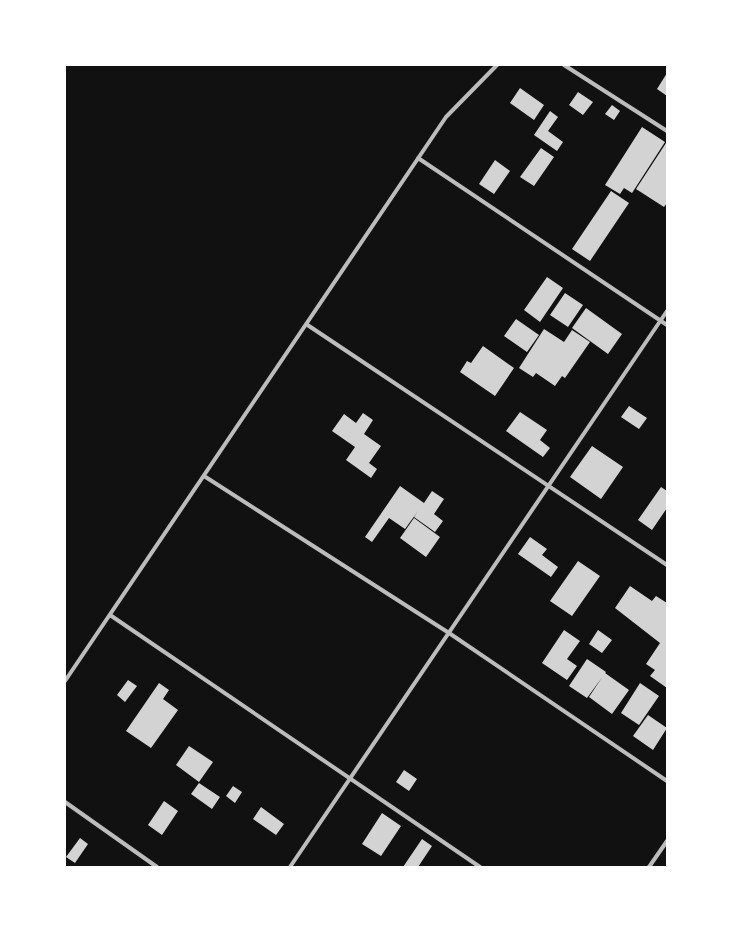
<svg xmlns="http://www.w3.org/2000/svg" width="732" height="932" viewBox="0 0 732 932" font-family="'Alegreya Sans',sans-serif">
  <style>
    .building { fill: #d3d3d3 }
    .lines { fill: none; stroke-linecap: round; stroke-linejoin: round }
    .minor { stroke: #bcbcbc; stroke-width: 4 }
  </style>
  <rect width="100%" height="100%" fill="#111"/>
  <!-- building -->
  <path class="building" d="M 667,73 L 667,96 L 657,89 Z
    M 520,88 L 544,105 L 534,120 L 510,103 Z
    M 578,92 L 593,102 L 583,115 L 569,105 Z
    M 612,105 L 620,111 L 614,120 L 605,114 Z
    M 550,111 L 558,117 L 548,131 L 563,142 L 557,151 L 534,135 Z
    M 642,127 L 665,142 L 632,193 L 624,188 L 620,194 L 605,185 Z
    M 666,143 L 667,203 L 664,207 L 636,189 Z
    M 541,148 L 554,157 L 534,186 L 520,177 Z
    M 495,160 L 510,171 L 494,194 L 479,184 Z
    M 611,191 L 629,203 L 590,261 L 572,249 Z
    M 547,277 L 563,288 L 540,322 L 524,310 Z
    M 565,293 L 583,305 L 568,327 L 550,315 Z
    M 586,308 L 622,334 L 608,354 L 572,328 Z
    M 516,319 L 539,335 L 527,352 L 504,336 Z
    M 544,329 L 564,342 L 572,330 L 590,342 L 565,378 L 562,376 L 555,386 L 536,373 L 533,377 L 519,368 Z
    M 483,346 L 514,368 L 495,396 L 460,372 L 467,361 L 471,363 Z
    M 629,406 L 647,418 L 639,429 L 621,417 Z
    M 520,412 L 547,430 L 540,440 L 550,448 L 543,457 L 506,431 Z
    M 363,413 L 373,420 L 364,434 L 381,446 L 369,463 L 377,469 L 371,478 L 346,460 L 355,447 L 332,431 L 344,414 L 356,423 Z
    M 592,446 L 623,467 L 601,499 L 570,477 Z
    M 400,486 L 424,503 L 432,491 L 444,499 L 434,514 L 443,521 L 435,532 L 414,517 L 418,511 L 405,529 L 389,518 L 372,542 L 365,537 Z
    M 661,487 L 667,491 L 667,508 L 652,530 L 638,520 Z
    M 414,518 L 440,537 L 426,557 L 400,538 Z
    M 530,537 L 547,549 L 542,555 L 558,567 L 551,577 L 518,554 Z
    M 578,561 L 600,576 L 572,616 L 550,601 Z
    M 630,586 L 652,601 L 656,596 L 667,603 L 667,688 L 650,676 L 655,670 L 646,664 L 660,643 L 615,608 Z
    M 564,630 L 580,641 L 567,659 L 577,666 L 567,680 L 542,663 Z
    M 598,630 L 612,640 L 602,653 L 589,644 Z
    M 587,659 L 606,672 L 587,698 L 569,686 Z
    M 605,673 L 629,690 L 612,714 L 589,697 Z
    M 128,680 L 137,686 L 125,702 L 117,695 Z
    M 159,683 L 169,690 L 163,699 L 178,710 L 151,748 L 126,731 Z
    M 640,683 L 659,696 L 639,725 L 621,713 Z
    M 648,715 L 667,728 L 653,750 L 633,736 Z
    M 189,746 L 213,762 L 199,782 L 176,765 Z
    M 404,770 L 417,779 L 409,791 L 396,782 Z
    M 199,783 L 220,797 L 212,809 L 191,794 Z
    M 233,786 L 242,792 L 235,803 L 226,796 Z
    M 164,801 L 178,811 L 162,835 L 148,825 Z
    M 261,807 L 284,824 L 276,835 L 253,819 Z
    M 382,813 L 401,826 L 381,856 L 362,844 Z
    M 80,838 L 88,844 L 75,863 L 66,857 Z
    M 422,839 L 432,846 L 418,867 L 403,867 Z"/>
  <g class="lines">
    <!-- minor -->
    <path class="minor" d="M 564,65 L 667,131
      M 418,158 L 667,325
      M 306,324 L 667,565
      M 204,476 L 449,633 L 667,781
      M 110,615 L 480,867
      M 65,681 L 446,117 L 497,65
      M 65,802 L 157,867
      M 290,867 L 667,311
      M 649,867 L 667,841"/>
  </g>
  <!-- border -->
  <rect width="732" height="932" fill="none" stroke="#ffffff" stroke-width="132"/>
</svg>
